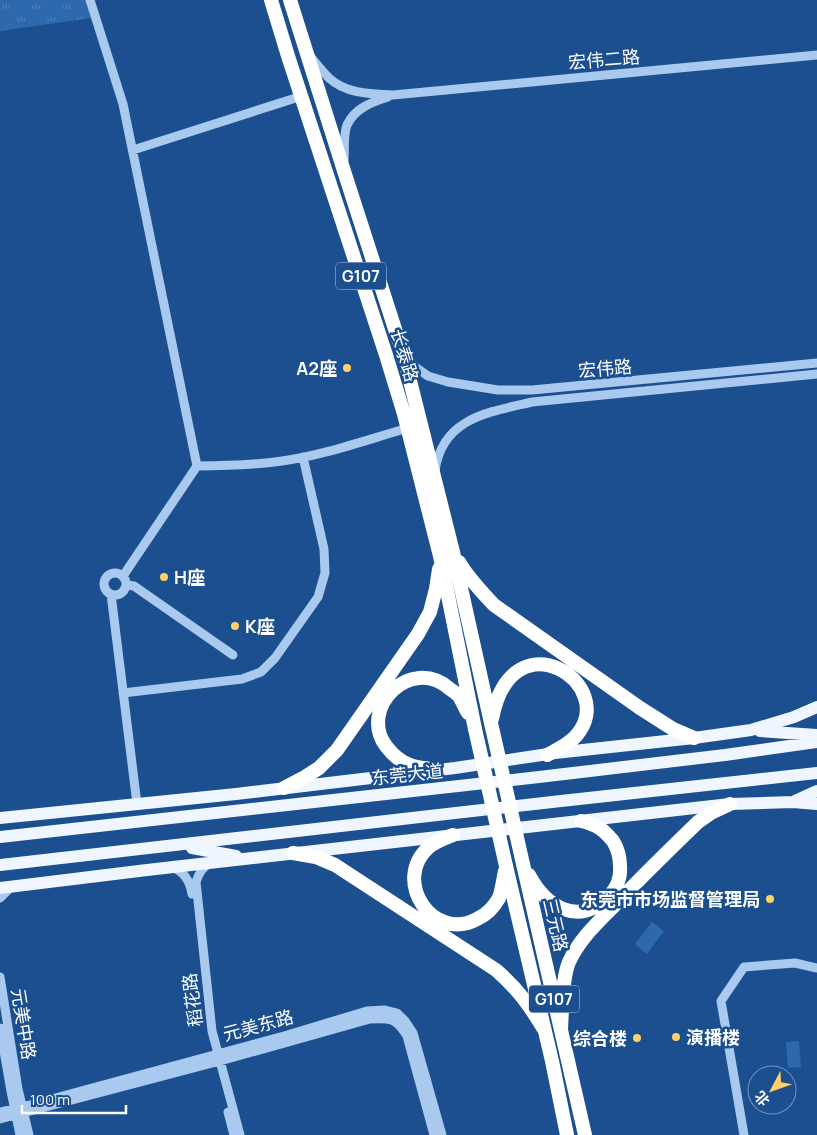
<svg xmlns="http://www.w3.org/2000/svg" width="817" height="1135" viewBox="0 0 817 1135" font-family="Manrope,'Noto Sans SC',sans-serif">
  <style>
    .grass { fill: #2e69ad }
    .park { fill: url(#park-tufts) }
    .lines { fill: none; stroke-linecap: round; stroke-linejoin: round }
    .minor { stroke: #a9c9ee; stroke-width: 9 }
    .major { stroke: #f0f6ff; stroke-width: 12 }
    .highway { stroke: #fff; stroke-width: 14 }
    .highway-bridge { stroke: #fff; stroke-width: 14 }
    .poi-dot { fill: #ffd166; stroke: #1b4f8f; stroke-width: 2 }
    .labels { text-anchor: middle; dominant-baseline: central; stroke-width: 5; stroke-linejoin: round; paint-order: stroke }
    .shield { fill: #1b4f8f; stroke: #bbcadd; stroke-width: 1 }
    .shield-label { font-size: 16px; font-weight: bold; fill: #fff }
    .street-label { font-size: 18px; fill: #fff; stroke: #1b4f8f }
    .poi-label { font-size: 18px; font-weight: bold; fill: #fff; stroke: #1b4f8f; text-anchor: end }
  </style>
  <defs>
    <pattern id="park-tufts" width="24" height="20" patternUnits="userSpaceOnUse" patternTransform="scale(1.25)"><rect width="24" height="20" fill="#2e69ad"/><path d="M3 7l-1-3M5 7V3M7 7l1-3M15 17l-1-3M17 17v-4M19 17l1-3" fill="none" stroke="#4d80b9"/></pattern>
  </defs>
  <rect width="100%" height="100%" fill="#1b4f8f"/>
  <!-- grass -->
  <path class="grass" d="M 652,922 L 664,931 L 647,954 L 635,944 Z
    M 799,1041 L 801,1067 L 788,1068 L 786,1042 Z"/>
  <!-- park -->
  <path class="park" d="M 0,0 L 86,0 L 91,18 L 0,31 Z"/>
  <g class="lines">
    <!-- minor -->
    <path class="minor" d="M 90,0 L 123,104 L 197,466 C 226,466 254,465 282,461 C 325,455 366,440 408,428
      M 310,56 C 316,63 322,71 329,78 C 346,94 371,94 393,95 L 817,55
      M 133,150 L 302,96
      M 344,160 C 345,150 343,135 347,125 C 355,108 372,102 388,97
      M 405,357 L 415,367 L 428,376 L 448,382 L 498,390 L 532,390 L 817,363
      M 435,471 C 442,418 489,412 532,402 L 817,374
      M104 584a11 11 0 1 1 22 0a11 11 0 1 1-22 0Z
      M 123,576 L 197,466
      M 126,585 L 134,586 L 233,655
      M 111,594 L 137,804
      M 123,693 L 242,679 L 261,672 L 275,658 L 318,597 L 325,573 L 324,549 L 303,457
      M 210,863 C 202,868 199,873 196,882 L 212,1031 L 240,1135
      M 171,867 C 184,871 190,881 192,894
      M 0,898 L 10,888 L 13,887
      M 0,977 L 18,1089 L 29,1135
      M 0,1028 L 11,1091 L 20,1135
      M 0,1112 L 22,1107 L 284,1036 L 367,1011 L 385,1010 L 397,1013 L 405,1021 L 413,1033 L 442,1135
      M 228,1112 L 234,1135
      M 0,1119 L 220,1061 L 370,1019 C 391,1018 396,1018 407,1036 L 434,1135
      M 744,1135 L 721,1001 L 744,967 L 795,963 L 817,968"/>
    <!-- major -->
    <path class="major" d="M 760,731 L 817,735
      M 795,801 L 817,791
      M 0,818 L 236,794 L 455,768 L 555,753 L 694,738 L 751,730 L 794,717 L 817,707
      M 0,837 L 539,777 L 725,755 L 817,742
      M 192,848 L 236,856
      M 0,865 L 561,801 L 817,773
      M 0,888 L 147,870 L 730,804 L 793,802 L 817,804"/>
    <!-- highway -->
    <path class="highway" d="M 271,0 L 288,56 L 386,355 L 404,414 L 440,556 L 475,729
      M 290,0 L 344,171 L 404,357 L 453,552 L 491,723
      M 459,562 C 468,578 481,591 494,605 L 640,708 L 673,729 L 694,738
      M 492,719 C 512,613 621,685 576,736 C 568,745 558,749 547,755
      M 436,770 C 428,768 418,768 410,765 C 401,762 392,754 386,746 C 358,709 410,654 450,689 C 453,691 456,693 459,696 C 462,701 465,708 468,713
      M 284,788 L 305,777 L 319,768 L 337,750 L 418,634 L 430,612 L 436,589 L 439,569
      M 453,835 C 445,838 436,841 429,847 C 391,880 433,943 477,919 C 486,915 494,907 499,898 C 502,890 503,880 505,871
      M 293,853 L 316,857 L 335,865 L 496,970 C 518,989 530,1006 545,1031
      M 523,864 L 585,1135
      M 506,866 L 552,1061 L 567,1135
      M 529,875 C 546,907 579,927 608,897 C 617,888 621,879 620,866 C 620,857 618,849 613,841 C 608,835 603,829 596,826 C 591,824 586,822 581,821
      M 561,1030 C 562,1012 562,978 569,962 C 579,940 597,923 614,906 C 641,877 669,850 698,822 L 711,813 L 730,804"/>
    <!-- highway-bridge -->
    <path class="highway-bridge" d="M 491,723 L 523,864
      M 475,729 L 506,866"/>
  </g>
  <!-- markers -->
  <g class="poi-dot">
    <circle cx="347" cy="368" r="5"/>
    <circle cx="164" cy="577" r="5"/>
    <circle cx="235" cy="626" r="5"/>
    <circle cx="770" cy="899" r="5"/>
    <circle cx="676" cy="1037" r="5"/>
    <circle cx="637" cy="1038" r="5"/>
  </g>
  <g class="labels">
    <!-- shield labels -->
    <g class="shield">
      <rect x="336" y="262.5" width="50" height="27" rx="4"/>
      <rect x="529" y="985.5" width="50" height="27" rx="4"/>
    </g>
    <g class="shield-label">
      <text x="361" y="276">G107</text>
      <text x="554" y="999">G107</text>
    </g>
    <!-- street labels -->
    <g class="street-label">
      <text transform="translate(604 59) rotate(-5)">宏伟二路</text>
      <text transform="translate(405 355) rotate(73)">长泰路</text>
      <text transform="translate(605 368) rotate(-5)">宏伟路</text>
      <text transform="translate(407 774) rotate(-6)">东莞大道</text>
      <text transform="translate(556 925) rotate(77)">三元路</text>
      <text transform="translate(192 1000) rotate(-97)">稻花路</text>
      <text transform="translate(24 1024) rotate(81)">元美中路</text>
      <text transform="translate(258 1025) rotate(-15)">元美东路</text>
    </g>
    <!-- poi labels -->
    <g class="poi-label">
      <text x="337" y="368">A2座</text>
      <text x="174" y="577" text-anchor="start">H座</text>
      <text x="245" y="626" text-anchor="start">K座</text>
      <text x="760" y="899">东莞市市场监督管理局</text>
      <text x="686" y="1037" text-anchor="start">演播楼</text>
      <text x="627" y="1038">综合楼</text>
    </g>
  </g>
  <!-- north arrow -->
  <g transform="translate(772 1090) rotate(229)"><circle r="24" fill="#1b4f8f" stroke="#7695bc"/>
  <path d="M0-4L9 19L0 12L-9 19Z" fill="#ffd166"/>
  <text y="-8" font-size="14" font-weight="bold" text-anchor="middle" fill="#ffffff">北</text>
  </g>
  <!-- scale -->
  <path d="M22 1105v8h104v-8" fill="none" stroke="#ffffff" stroke-width="2.5"/>
  <text x="30" y="1105" font-size="15" fill="#ffffff" stroke="#1b4f8f" stroke-width="4" paint-order="stroke">100 m</text>
</svg>
